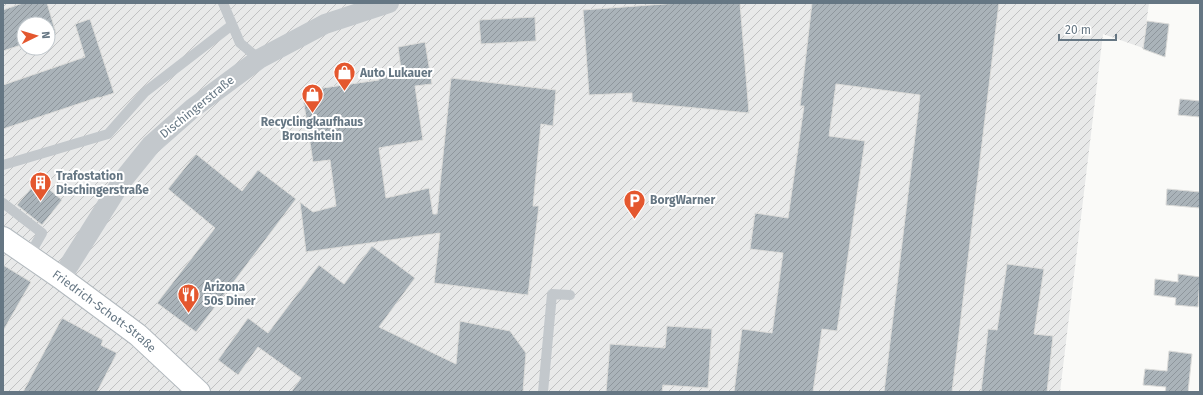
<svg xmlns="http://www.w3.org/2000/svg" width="1203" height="395" viewBox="0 0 1203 395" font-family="'Fira Sans',sans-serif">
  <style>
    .industrial { fill: url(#industrial-furrows); fill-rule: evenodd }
    .building { fill: url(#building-hatch); stroke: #dcdcda }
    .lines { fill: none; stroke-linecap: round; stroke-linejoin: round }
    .secondary-casing { stroke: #b3babf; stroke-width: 24 }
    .lane { stroke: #c3c8cc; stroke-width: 10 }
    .street { stroke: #c3c8cc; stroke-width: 20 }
    .secondary { stroke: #fff; stroke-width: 22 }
    .labels { text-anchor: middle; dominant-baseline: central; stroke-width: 4; stroke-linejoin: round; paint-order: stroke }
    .poi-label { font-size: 12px; font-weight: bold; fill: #657683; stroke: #fff; text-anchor: start }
    .street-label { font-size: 12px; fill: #657683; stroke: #fff }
  </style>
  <defs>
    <pattern id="industrial-furrows" width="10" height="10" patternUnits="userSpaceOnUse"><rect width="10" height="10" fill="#e8e9e9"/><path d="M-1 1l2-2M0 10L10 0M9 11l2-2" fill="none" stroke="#c0c1c2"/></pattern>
    <pattern id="building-hatch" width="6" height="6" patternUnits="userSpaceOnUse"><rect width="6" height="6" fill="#aab3b9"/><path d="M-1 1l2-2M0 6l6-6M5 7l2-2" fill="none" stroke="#8e969c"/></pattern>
  </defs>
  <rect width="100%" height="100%" fill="#fafaf8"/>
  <!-- industrial -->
  <path class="industrial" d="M 3,3 L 1149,3 L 1143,48 L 1103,34 L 1060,392 L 3,392 ZM 24,24 L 48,24 L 48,48 L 24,48 Z"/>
  <!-- building -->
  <path class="building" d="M 23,3 L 47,3 L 56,33 L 48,36 L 48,24 L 24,24 L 24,44 L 3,51 L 3,10 Z
    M 678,3 L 740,3 L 749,113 L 632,102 L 632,93 L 589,95 L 583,10 Z
    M 812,3 L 999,3 L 952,392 L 884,392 L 920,95 L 836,84 L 829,136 L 865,141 L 837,331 L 822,329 L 813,392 L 734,392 L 742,329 L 772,333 L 783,253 L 750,249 L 755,213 L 788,218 L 804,106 L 800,106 Z
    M 535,17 L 536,41 L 481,44 L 479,20 Z
    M 90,19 L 114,93 L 99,98 L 99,97 L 3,129 L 3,85 L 85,57 L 75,24 Z
    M 1147,21 L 1169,24 L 1165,57 L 1143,49 Z
    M 425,42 L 432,84 L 415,86 L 423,140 L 379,148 L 386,198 L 429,188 L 433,214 L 437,214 L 451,78 L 556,90 L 553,126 L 541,124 L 533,206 L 539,206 L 528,295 L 434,283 L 440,233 L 306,252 L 300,202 L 313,212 L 336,206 L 330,160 L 313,162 L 302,91 L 379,80 L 378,73 L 401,69 L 398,47 Z
    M 1180,99 L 1200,101 L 1200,117 L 1178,115 Z
    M 196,154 L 242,191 L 258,170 L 296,199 L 196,332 L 157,303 L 215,228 L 168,189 Z
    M 38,180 L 62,200 L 42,225 L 17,205 Z
    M 1167,189 L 1200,192 L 1200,208 L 1166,205 Z
    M 372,246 L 415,278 L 379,327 L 456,364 L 460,321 L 510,331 L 526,353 L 523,392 L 291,392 L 301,378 L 258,347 L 238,375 L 218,360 L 248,318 L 268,333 L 319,265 L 344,284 Z
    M 1007,264 L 1044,269 L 1034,334 L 1053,336 L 1047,392 L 981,392 L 988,329 L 997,330 Z
    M 3,265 L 31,282 L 3,331 Z
    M 1178,274 L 1200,277 L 1198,307 L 1175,305 L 1176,298 L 1154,295 L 1155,279 L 1178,282 Z
    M 62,318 L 103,340 L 101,345 L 117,353 L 97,392 L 23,392 Z
    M 667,326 L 712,329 L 708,388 L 663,385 L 662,392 L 606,392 L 610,344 L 665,348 Z
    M 1169,351 L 1192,354 L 1188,392 L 1165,392 L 1166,387 L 1143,385 L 1145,369 L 1167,371 Z"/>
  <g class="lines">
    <defs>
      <g id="secondary">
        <path id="s1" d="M 3,238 L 61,278 L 138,335 L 199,392"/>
      </g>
    </defs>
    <!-- secondary casing -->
    <use href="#secondary" class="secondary-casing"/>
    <!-- lane -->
    <path class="lane" d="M 223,3 L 240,43 L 259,59
      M 3,165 L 108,134 L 145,92 L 232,25
      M 3,203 L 42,233 L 29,256
      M 543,392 L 552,294 L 570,295"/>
    <!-- street -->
    <path class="street" d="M 61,278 L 122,181 L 151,145 L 193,108 L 259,59 L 325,24 L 389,3"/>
    <!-- secondary -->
    <use href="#secondary" class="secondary"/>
  </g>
  <!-- icons -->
  <defs>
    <symbol id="shop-pin" viewBox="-11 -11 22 30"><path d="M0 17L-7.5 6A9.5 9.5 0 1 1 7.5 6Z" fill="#e4572e" stroke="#fff"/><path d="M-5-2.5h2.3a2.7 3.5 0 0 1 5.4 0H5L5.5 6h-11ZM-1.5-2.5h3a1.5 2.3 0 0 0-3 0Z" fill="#fff"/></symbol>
    <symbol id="building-pin" viewBox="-11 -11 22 30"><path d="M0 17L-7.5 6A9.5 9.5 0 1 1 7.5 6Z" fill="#e4572e" stroke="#fff"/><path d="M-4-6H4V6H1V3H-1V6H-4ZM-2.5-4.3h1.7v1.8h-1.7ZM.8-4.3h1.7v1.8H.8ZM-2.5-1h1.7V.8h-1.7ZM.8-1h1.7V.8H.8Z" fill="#fff"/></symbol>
    <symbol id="parking-pin" viewBox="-11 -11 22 30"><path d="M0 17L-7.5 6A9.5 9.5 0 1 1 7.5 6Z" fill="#e4572e" stroke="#fff"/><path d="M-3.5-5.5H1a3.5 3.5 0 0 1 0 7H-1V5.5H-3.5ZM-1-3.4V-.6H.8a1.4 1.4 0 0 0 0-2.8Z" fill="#fff"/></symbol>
    <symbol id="restaurant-pin" viewBox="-11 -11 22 30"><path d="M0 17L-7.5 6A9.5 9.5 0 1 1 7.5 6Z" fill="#e4572e" stroke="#fff"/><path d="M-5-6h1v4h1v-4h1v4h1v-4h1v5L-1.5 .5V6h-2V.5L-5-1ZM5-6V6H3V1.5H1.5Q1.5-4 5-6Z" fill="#fff"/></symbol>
  </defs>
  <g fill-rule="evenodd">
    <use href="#shop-pin" x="332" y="60" width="25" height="34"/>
    <use href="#shop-pin" x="300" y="82" width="25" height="34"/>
    <use href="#building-pin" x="28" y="170" width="25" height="34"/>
    <use href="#parking-pin" x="622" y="188" width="25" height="34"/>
    <use href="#restaurant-pin" x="176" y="282" width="25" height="34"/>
  </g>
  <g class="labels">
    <!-- poi labels -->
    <g class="poi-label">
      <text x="360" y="73">Auto Lukauer</text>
      <text x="312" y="122" text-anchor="middle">Recyclingkaufhaus<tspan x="312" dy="14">Bronshtein</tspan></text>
      <text x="56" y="176">Trafostation<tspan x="56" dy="14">Dischingerstraße</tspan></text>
      <text x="650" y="200">BorgWarner</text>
      <text x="204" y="287">Arizona<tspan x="204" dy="14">50s Diner</tspan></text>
    </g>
    <!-- street labels -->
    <g class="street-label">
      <text transform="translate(197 107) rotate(-39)">Dischingerstraße</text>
      <text stroke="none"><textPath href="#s1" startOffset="125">Friedrich-Schott-Straße</textPath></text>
    </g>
  </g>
  <!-- border -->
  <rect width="1203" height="395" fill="none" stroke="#657683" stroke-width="8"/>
  <!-- north arrow -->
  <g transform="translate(36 36) rotate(85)"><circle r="19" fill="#ffffff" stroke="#c1c8cd"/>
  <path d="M0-3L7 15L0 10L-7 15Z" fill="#e4572e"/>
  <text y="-6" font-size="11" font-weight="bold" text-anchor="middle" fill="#657683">N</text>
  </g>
  <!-- scale -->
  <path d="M1059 34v6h57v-6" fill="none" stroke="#657683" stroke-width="2"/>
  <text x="1065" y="34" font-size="12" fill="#657683" stroke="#ffffff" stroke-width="3" paint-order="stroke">20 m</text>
</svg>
